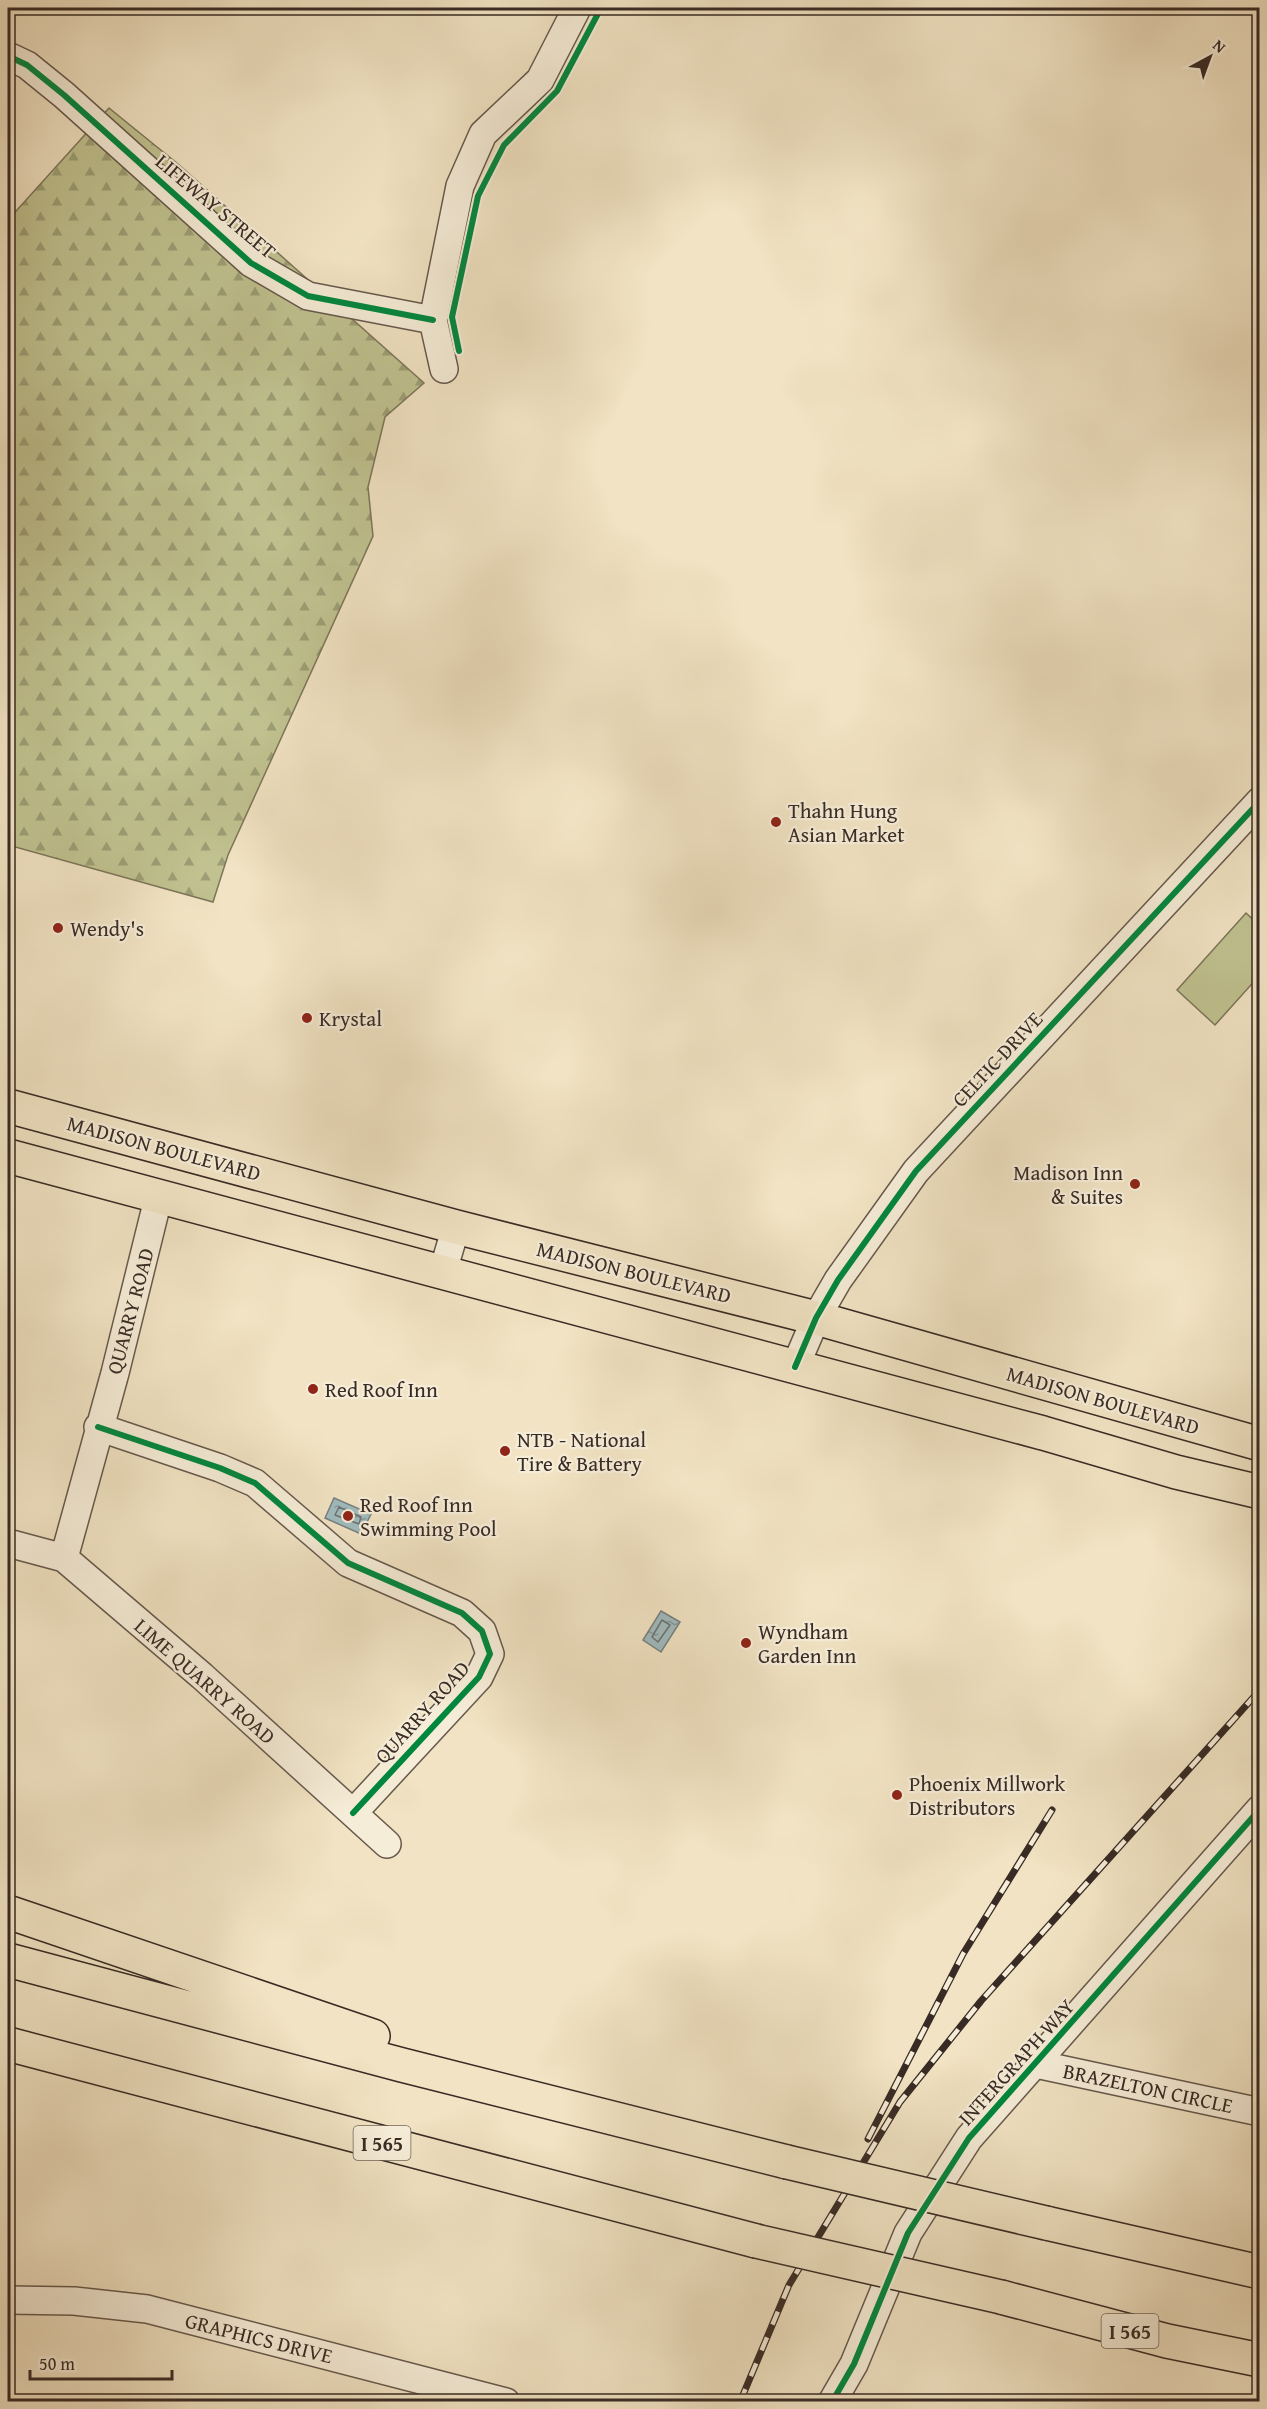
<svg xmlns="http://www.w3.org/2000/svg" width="1267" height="2409" viewBox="0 0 1267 2409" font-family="'Gentium Book Plus',serif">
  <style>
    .forest { fill: url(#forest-firs); stroke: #7c765a; stroke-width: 1.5 }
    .garden { fill: #c0c290; stroke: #7c765a; stroke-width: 1.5 }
    .water { fill: url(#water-ripples); stroke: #768181; stroke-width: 1.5 }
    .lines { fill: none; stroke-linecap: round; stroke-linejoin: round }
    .shore { stroke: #6c7372; stroke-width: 1.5 }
    .minor-casing { stroke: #66594c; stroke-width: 30 }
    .major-casing { stroke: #382b25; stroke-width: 36 }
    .highway-casing { stroke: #382b25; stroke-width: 36 }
    .minor { stroke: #f6edd8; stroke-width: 27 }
    .major { stroke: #f1e3c3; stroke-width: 33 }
    .highway { stroke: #f1e3c3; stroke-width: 33 }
    .rail-casing { stroke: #382b25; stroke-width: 7 }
    .rail { stroke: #f6edd8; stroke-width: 4.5; stroke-dasharray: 14; stroke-linecap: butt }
    .highway-bridge-casing { stroke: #382b25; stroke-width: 36; stroke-linecap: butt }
    .highway-bridge { stroke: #f1e3c3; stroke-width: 33 }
    .cycleway-casing { stroke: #f6edd8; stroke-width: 10 }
    .cycleway { stroke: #00873e; stroke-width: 6 }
    .poi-dot { fill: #8f2418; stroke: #f6edd8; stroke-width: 2 }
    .labels { text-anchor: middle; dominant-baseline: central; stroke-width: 4.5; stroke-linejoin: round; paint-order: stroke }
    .shield { fill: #f6edd8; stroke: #71655b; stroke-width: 1.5 }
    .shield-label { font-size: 20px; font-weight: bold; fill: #382b25 }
    .street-label { font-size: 21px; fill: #382b25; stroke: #f6edd8 }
    .poi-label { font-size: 21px; fill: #382b25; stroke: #f6edd8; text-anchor: start }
  </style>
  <defs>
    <pattern id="forest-firs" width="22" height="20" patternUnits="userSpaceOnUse" patternTransform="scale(1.5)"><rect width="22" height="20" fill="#c0c290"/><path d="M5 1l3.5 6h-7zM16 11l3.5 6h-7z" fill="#9d9e75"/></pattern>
    <pattern id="water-ripples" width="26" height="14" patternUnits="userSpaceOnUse" patternTransform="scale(1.5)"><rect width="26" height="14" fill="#a0bbbf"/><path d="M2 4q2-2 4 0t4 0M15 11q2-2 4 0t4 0" fill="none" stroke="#83989b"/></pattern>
  </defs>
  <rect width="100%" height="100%" fill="#f1e3c3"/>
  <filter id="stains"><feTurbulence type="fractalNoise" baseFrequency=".00333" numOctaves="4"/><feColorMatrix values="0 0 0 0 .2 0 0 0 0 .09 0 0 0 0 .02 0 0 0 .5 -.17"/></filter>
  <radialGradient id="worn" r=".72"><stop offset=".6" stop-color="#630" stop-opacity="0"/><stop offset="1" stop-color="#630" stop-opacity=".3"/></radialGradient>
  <!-- forest -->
  <path class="forest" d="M 109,108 L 178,164 L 424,383 L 385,417 L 368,487 L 373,536 L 228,855 L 213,902 L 8,845 L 8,220 Z"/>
  <!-- garden -->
  <path class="garden" d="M 1246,913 L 1259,925 L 1259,976 L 1215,1025 L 1177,990 Z"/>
  <!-- water -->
  <path class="water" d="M 334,1498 L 371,1514 L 361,1534 L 325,1518 Z
    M 661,1611 L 680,1622 L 661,1652 L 643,1640 Z"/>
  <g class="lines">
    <!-- shore -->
    <path class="shore" d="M 339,1507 L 361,1517 L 359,1524 L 335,1515 Z
      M 662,1620 L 670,1625 L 658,1642 L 652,1637 Z"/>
    <defs>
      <path id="minor" d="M 8,56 L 27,65 L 64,95 L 251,263 L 308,296 L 433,320
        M 444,369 L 433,320 L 460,186 L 483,134 L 540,80 L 577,8
        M 443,1271 L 456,1227
        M 795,1367 L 816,1318 L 838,1280 L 916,1171 L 1260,801
        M 98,1427 L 220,1468 L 255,1483 L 348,1563 L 462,1613 L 482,1631 L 490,1654 L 479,1677 L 353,1813
        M 8,1543 L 64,1558 L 202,1676 L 387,1844
        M 64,1558 L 115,1373 L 159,1195
        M 1036,2064 L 1260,2112
        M 8,2300 L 74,2301 L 147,2309 L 506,2402
        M 832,2402 L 854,2364 L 908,2233 L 969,2138 L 1260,1809"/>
      <path id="major" d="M 8,1106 L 456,1227 L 816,1318 L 1260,1444
        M 8,1156 L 1043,1433 L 1176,1472 L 1260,1492"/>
      <path id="highway" d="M 8,1912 L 373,2036
        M 8,1960 L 402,2065 L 787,2162
        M 8,2044 L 756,2241
        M 1046,2223 L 1260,2272
        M 1001,2297 L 1167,2341 L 1260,2360"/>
    </defs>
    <!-- minor casing -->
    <use href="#minor" class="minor-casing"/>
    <!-- major casing -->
    <use href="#major" class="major-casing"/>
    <!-- highway casing -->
    <use href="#highway" class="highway-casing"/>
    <!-- minor -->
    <use href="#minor" class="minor"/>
    <!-- major -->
    <use href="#major" class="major"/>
    <!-- highway -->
    <use href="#highway" class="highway"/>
    <defs>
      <path id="rail" d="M 868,2139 L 963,1954 L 1052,1810
        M 740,2402 L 789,2285 L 900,2102 L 981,2001 L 1260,1690"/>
    </defs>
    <!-- rail casing -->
    <use href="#rail" class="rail-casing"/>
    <!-- rail -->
    <use href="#rail" class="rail"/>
    <defs>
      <path id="highway-bridge" d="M 787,2162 L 1046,2223
        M 756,2241 L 1001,2297"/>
    </defs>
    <!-- highway-bridge casing -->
    <use href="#highway-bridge" class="highway-bridge-casing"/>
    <!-- highway-bridge -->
    <use href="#highway-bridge" class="highway-bridge"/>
    <defs>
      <path id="cycleway" d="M 8,56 L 27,65 L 64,95 L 251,263 L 308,296 L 433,320
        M 459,351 L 452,317 L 478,196 L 504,145 L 557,91 L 601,8
        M 795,1367 L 816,1318 L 838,1280 L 916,1171 L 1260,801
        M 98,1427 L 220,1468 L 255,1483 L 348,1563 L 462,1613 L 482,1631 L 490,1654 L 479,1677 L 353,1813
        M 832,2402 L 854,2364 L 908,2233 L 969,2138 L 1260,1809"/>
    </defs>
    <!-- cycleway casing -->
    <use href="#cycleway" class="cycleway-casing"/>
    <!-- cycleway -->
    <use href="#cycleway" class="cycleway"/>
  </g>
  <!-- markers -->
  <g class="poi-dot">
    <circle cx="776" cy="822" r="6"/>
    <circle cx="58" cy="928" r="6"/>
    <circle cx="307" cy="1018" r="6"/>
    <circle cx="1135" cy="1184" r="6"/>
    <circle cx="313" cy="1389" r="6"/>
    <circle cx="505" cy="1451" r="6"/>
    <circle cx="348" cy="1516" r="6"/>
    <circle cx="746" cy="1643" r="6"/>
    <circle cx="897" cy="1795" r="6"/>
  </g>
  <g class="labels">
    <!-- shield labels -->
    <g class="shield">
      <rect x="353.5" y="2126" width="57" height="34" rx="4.5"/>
      <rect x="1101.5" y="2314" width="57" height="34" rx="4.5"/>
    </g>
    <g class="shield-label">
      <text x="382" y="2143">I 565</text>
      <text x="1130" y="2331">I 565</text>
    </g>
    <!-- street labels -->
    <g class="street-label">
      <text transform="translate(216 206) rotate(40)">LIFEWAY STREET</text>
      <text transform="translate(997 1059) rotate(-47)">CELTIC DRIVE</text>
      <text transform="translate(164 1148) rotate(15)">MADISON BOULEVARD</text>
      <text transform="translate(634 1272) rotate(14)">MADISON BOULEVARD</text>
      <text transform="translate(130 1311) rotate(-75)">QUARRY ROAD</text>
      <text transform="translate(1103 1400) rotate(16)">MADISON BOULEVARD</text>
      <text transform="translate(205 1681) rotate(41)">LIME QUARRY ROAD</text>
      <text transform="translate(422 1712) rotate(-48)">QUARRY ROAD</text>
      <text transform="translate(1016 2062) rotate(-48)">INTERGRAPH WAY</text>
      <text transform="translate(1148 2088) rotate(12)">BRAZELTON CIRCLE</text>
      <text transform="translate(259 2338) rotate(14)">GRAPHICS DRIVE</text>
    </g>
    <!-- poi labels -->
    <g class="poi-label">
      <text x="788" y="810">Thahn Hung<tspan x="788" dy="24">Asian Market</tspan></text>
      <text x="70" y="928">Wendy's</text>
      <text x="319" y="1018">Krystal</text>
      <text x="1123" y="1172" text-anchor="end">Madison Inn<tspan x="1123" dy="24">&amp; Suites</tspan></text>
      <text x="325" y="1389">Red Roof Inn</text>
      <text x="517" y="1439">NTB - National<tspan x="517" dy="24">Tire &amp; Battery</tspan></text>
      <text x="360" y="1504">Red Roof Inn<tspan x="360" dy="24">Swimming Pool</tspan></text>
      <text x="758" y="1631">Wyndham<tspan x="758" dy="24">Garden Inn</tspan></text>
      <text x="909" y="1783">Phoenix Millwork<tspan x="909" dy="24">Distributors</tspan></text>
    </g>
  </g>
  <!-- margin -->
  <rect width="1267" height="2409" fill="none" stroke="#f1e3c3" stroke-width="30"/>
  <rect x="9" y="9" width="1249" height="2391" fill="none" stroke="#382b25" stroke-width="3"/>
  <rect x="15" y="15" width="1237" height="2379" fill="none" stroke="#382b25" stroke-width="1.5"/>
  <!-- north arrow -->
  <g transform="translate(1210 57) rotate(41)" stroke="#f6edd8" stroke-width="4.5" paint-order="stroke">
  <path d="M0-4.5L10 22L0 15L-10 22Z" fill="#382b25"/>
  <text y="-9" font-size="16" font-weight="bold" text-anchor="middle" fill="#382b25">N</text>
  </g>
  <!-- scale -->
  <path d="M30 2370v9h142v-9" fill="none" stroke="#382b25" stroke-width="3"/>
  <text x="39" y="2370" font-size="18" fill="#382b25" stroke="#f6edd8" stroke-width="4.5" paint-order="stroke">50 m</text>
  <rect width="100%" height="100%" filter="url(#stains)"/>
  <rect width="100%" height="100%" fill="url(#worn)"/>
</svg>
